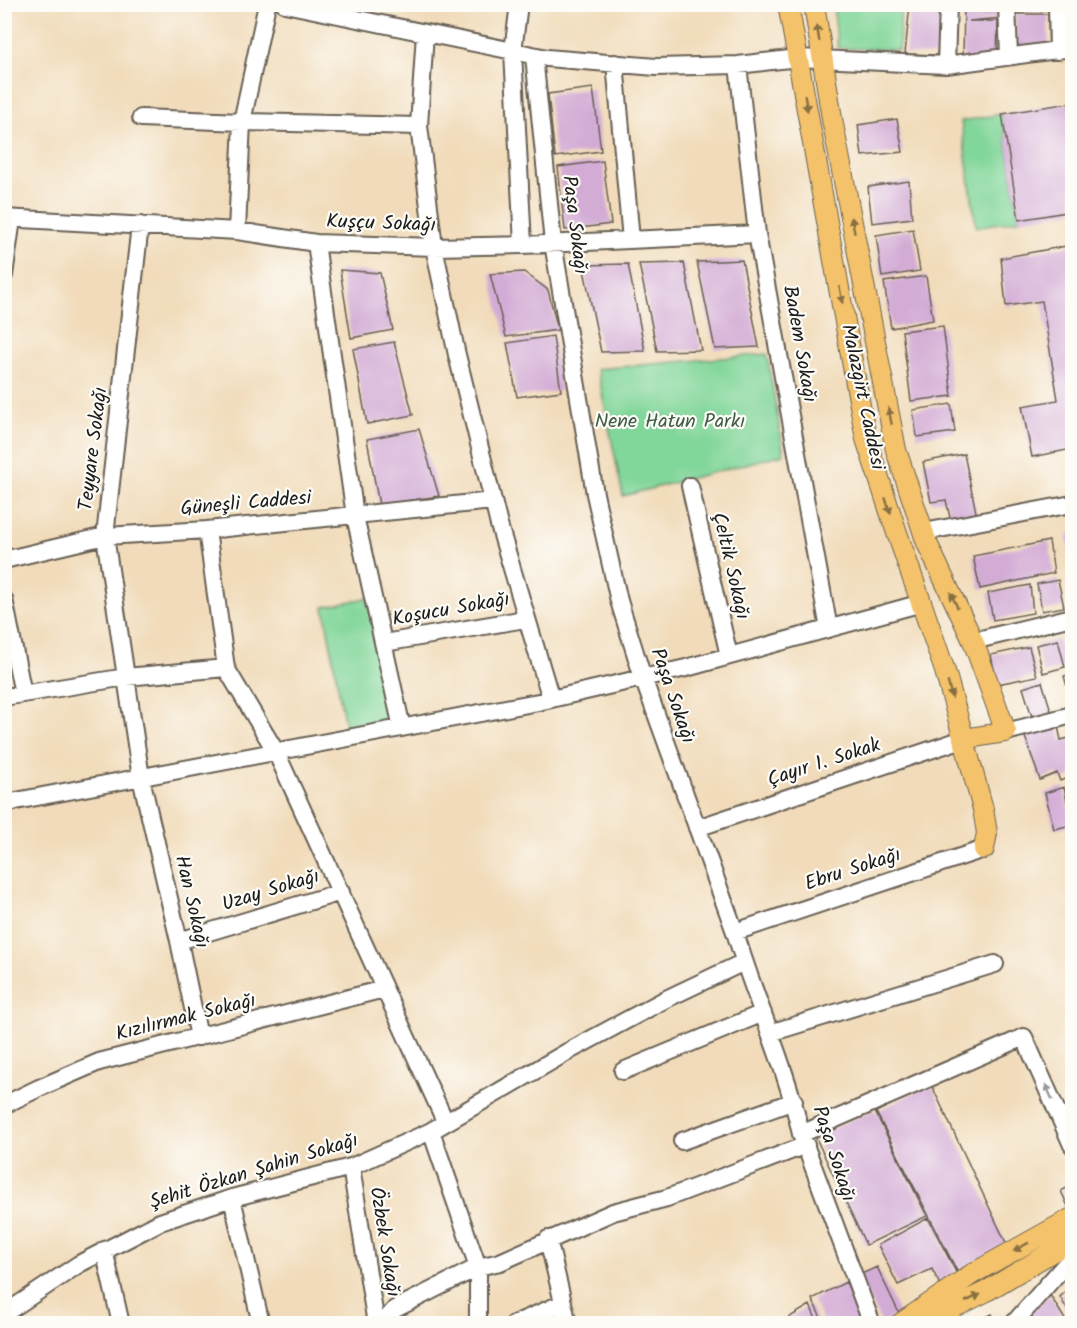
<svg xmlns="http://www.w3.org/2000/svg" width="1077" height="1328" viewBox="0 0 1077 1328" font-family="Kalam,sans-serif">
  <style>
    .green { fill: #81d69a; stroke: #4e795b; stroke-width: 1.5 }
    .building { fill: #d3acd6 }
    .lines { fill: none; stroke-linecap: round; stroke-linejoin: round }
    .minor-casing { stroke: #675f53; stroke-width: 20 }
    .major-casing { stroke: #675f53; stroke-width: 22 }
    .minor { stroke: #fff; stroke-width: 16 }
    .major { stroke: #f3c26a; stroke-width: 20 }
    .oneway { fill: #886f43 }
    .oneway2 { fill: #999 }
    .labels { text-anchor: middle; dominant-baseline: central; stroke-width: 4.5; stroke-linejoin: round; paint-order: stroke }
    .street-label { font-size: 20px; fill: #1c1c1c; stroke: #fdfcf7 }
    .park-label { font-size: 20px; fill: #3f5d48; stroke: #fdfcf7 }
  </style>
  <rect width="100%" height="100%" fill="#fdfcf7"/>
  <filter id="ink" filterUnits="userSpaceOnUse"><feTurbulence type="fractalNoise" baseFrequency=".0167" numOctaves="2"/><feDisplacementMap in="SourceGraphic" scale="12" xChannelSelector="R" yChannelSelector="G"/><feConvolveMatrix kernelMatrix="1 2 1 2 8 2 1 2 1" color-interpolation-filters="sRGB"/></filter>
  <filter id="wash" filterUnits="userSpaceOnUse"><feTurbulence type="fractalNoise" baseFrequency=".008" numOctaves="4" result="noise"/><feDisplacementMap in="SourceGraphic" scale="24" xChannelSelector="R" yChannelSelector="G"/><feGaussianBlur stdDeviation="1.35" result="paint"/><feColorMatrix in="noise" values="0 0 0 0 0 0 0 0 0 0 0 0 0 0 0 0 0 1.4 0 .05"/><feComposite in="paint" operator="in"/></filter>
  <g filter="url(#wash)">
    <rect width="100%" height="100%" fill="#f1dbba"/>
    <!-- green -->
    <path class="green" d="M 833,5 L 901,5 L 899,50 L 838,48 Z
      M 1002,114 L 1019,220 L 976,227 L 961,121 Z
      M 767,354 L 784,454 L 623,496 L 597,369 Z
      M 367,598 L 393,719 L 388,724 L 346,732 L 324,607 Z"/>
    <g id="blocks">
      <!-- building -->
      <path class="building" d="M 910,4 L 942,4 L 937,55 L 905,54 Z
        M 964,4 L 1002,4 L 1002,18 L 969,21 L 998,21 L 997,57 L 963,59 Z
        M 1013,4 L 1047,4 L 1047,10 L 1013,12 Z
        M 1064,4 L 1072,4 L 1072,33 L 1065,33 Z
        M 1015,14 L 1048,14 L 1049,52 L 1017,52 Z
        M 593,88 L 601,151 L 555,157 L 548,94 Z
        M 1069,103 L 1072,128 L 1072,211 L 1019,220 L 1002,114 Z
        M 897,119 L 903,152 L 862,156 L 858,125 Z
        M 603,161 L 611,224 L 565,230 L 558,167 Z
        M 909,181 L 912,218 L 872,223 L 868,187 Z
        M 913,229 L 920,271 L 882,277 L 876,235 Z
        M 1072,245 L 1072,449 L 1032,457 L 1022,406 L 1058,400 L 1042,301 L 1006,306 L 1001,258 Z
        M 742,260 L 759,347 L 715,349 L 697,262 Z
        M 684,263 L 701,350 L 657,351 L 639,264 Z
        M 628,264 L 645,351 L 601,352 L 583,265 Z
        M 340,270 L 380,273 L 393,330 L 351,338 Z
        M 524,272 L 548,290 L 558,330 L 506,337 L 490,274 Z
        M 926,276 L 933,320 L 891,328 L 884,282 Z
        M 943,326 L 952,396 L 911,401 L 902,331 Z
        M 553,336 L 561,391 L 517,397 L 507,343 Z
        M 394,342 L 413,415 L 367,424 L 353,349 Z
        M 951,404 L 955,432 L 917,437 L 913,410 Z
        M 419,429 L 439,496 L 379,505 L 367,439 Z
        M 964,454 L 977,517 L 951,522 L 946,500 L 931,502 L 923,462 Z
        M 1072,534 L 1072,558 L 1071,558 L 1067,535 Z
        M 1049,541 L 1054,573 L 980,589 L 973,556 Z
        M 1058,580 L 1064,607 L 1042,611 L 1037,584 Z
        M 1030,585 L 1033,613 L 993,620 L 988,593 Z
        M 1058,640 L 1065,667 L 1043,673 L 1036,645 Z
        M 1029,647 L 1037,676 L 997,684 L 991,655 Z
        M 1072,674 L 1072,704 L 1064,676 Z
        M 1042,682 L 1053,717 L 1034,723 L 1023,688 Z
        M 1057,722 L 1061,740 L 1072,737 L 1072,776 L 1060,781 L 1057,773 L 1040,780 L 1023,731 Z
        M 1064,787 L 1072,825 L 1054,829 L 1045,793 Z
        M 931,1084 L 1007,1245 L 957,1271 L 876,1112 Z
        M 874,1110 L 927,1216 L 866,1245 L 815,1136 Z
        M 1072,1185 L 1072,1215 L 1061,1191 Z
        M 928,1218 L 958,1276 L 940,1285 L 932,1269 L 898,1285 L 878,1245 Z
        M 877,1267 L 899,1313 L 882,1324 L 857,1276 Z
        M 846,1282 L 864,1324 L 824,1324 L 812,1299 Z
        M 1072,1286 L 1072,1318 L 1060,1297 Z
        M 1050,1295 L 1066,1321 L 1062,1324 L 1036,1324 L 1028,1310 Z
        M 810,1305 L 818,1324 L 778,1324 Z
        M 992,1314 L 996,1324 L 971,1324 Z"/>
    </g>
  </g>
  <g filter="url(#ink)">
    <use href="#blocks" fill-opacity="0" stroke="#675f53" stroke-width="1.5"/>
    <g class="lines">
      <defs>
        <path id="minor" d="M 285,4 L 547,58 L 656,67 L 738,65 L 798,58 L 946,65 L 1072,48
          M 519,4 L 513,51 L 523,245
          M 1007,4 L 1009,57
          M 1057,4 L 1058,51
          M 425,33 L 419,126 L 434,247 L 457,355 L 499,525 L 551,699
          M 534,56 L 553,243 L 595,494 L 619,601 L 643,678 L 735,932 C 755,1000 786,1065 801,1134 L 872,1324
          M 615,63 L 631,240
          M 738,65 L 757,234 L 829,629
          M 946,65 L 948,4
          M 141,118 L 242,122 L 419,126
          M 4,218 L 237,231 L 316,243 L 434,247 L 523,245 L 757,234
          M 140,225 L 105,536 L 141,778 L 179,941 L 199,1037
          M 237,231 L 242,122 L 267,4
          M 316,243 L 355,516 L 402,728
          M 4,275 L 12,219
          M 690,486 L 729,656
          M 207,530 L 226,668 L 276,752 L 445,1121
          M 924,532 L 1072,504
          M 4,560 L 105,536 L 207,530 L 493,501
          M 4,599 L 23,694
          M 973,641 L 1072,617
          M 384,643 L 525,619
          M 4,697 L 126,677 L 226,668
          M 1006,732 L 1072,715
          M 4,805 L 16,801 L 538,702 L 686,668 L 922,603
          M 697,828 L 963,739
          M 735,932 L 984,849
          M 179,941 L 341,892
          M 770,1033 L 995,964
          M 623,1071 L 763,1013
          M 4,1105 L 39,1088 L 99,1062 L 384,989
          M 431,1131 L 478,1267 L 500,1262 L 613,1212 L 667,1198 L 806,1145
          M 801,1134 L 1024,1037 L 1072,1145
          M 682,1141 L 794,1101
          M 351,1167 L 376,1324
          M 232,1198 L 261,1324
          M 548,1239 L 568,1324
          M 104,1250 L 121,1324
          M 4,1314 L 79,1264 L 160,1222 L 232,1198 L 351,1167 L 431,1131 L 569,1051 L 666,999 L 744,962
          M 382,1324 L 395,1309 L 478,1267 L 478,1324
          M 514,1324 L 563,1303
          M 1013,1324 L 1072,1257"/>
        <path id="major" d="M 788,4 L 866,439 L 897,533 L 945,671 L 983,809 L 987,833 L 984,849
          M 814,4 L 832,119 L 896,450 L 927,543 L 973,641 L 1006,732 L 963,739
          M 900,1324 L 972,1274 L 1072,1218
          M 921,1324 L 985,1292 L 1072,1240"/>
      </defs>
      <!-- minor casing -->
      <use href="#minor" class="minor-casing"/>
      <!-- major casing -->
      <use href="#major" class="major-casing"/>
      <!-- minor -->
      <use href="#minor" class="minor"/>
      <!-- major -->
      <use href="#major" class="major"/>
    </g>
    <!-- one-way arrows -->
    <defs><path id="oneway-solid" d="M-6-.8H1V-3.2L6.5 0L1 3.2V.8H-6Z" transform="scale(1.5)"/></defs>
    <g class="oneway">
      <use href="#oneway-solid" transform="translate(818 33) rotate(-99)"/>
      <use href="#oneway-solid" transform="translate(806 103) rotate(80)"/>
      <use href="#oneway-solid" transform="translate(853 225) rotate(-101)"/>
      <use href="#oneway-solid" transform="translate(841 295) rotate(80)"/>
      <use href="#oneway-solid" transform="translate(890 416) rotate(-101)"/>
      <use href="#oneway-solid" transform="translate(888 506) rotate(72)"/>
      <use href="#oneway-solid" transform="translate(954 600) rotate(-115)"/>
      <use href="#oneway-solid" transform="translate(950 690) rotate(75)"/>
      <use href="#oneway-solid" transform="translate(1021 1247) rotate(151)"/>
      <use href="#oneway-solid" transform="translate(973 1298) rotate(-26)"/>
    </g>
    <use class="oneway2" href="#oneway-solid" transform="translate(1049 1092) rotate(-114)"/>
  </g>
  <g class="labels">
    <!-- street labels -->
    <g class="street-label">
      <text transform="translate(381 224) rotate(2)">Kuşçu Sokağı</text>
      <text transform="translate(574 225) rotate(83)">Paşa Sokağı</text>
      <text transform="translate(799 344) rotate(80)">Badem Sokağı</text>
      <text transform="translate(862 397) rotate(78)">Malazgirt Caddesi</text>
      <text transform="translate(94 449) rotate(-83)">Teyyare Sokağı</text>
      <text transform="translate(246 504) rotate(-5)">Güneşli Caddesi</text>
      <text transform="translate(730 566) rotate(77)">Çeltik Sokağı</text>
      <text transform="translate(451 610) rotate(-10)">Koşucu Sokağı</text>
      <text transform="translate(672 696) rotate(71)">Paşa Sokağı</text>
      <text transform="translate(824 763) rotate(-18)">Çayır 1. Sokak</text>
      <text transform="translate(853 870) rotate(-18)">Ebru Sokağı</text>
      <text transform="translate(271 891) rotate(-17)">Uzay Sokağı</text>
      <text transform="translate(191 902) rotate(77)">Han Sokağı</text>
      <text transform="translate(186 1018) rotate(-14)">Kızılırmak Sokağı</text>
      <text transform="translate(833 1154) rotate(72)">Paşa Sokağı</text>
      <text transform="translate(254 1172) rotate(-17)">Şehit Özkan Şahin Sokağı</text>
      <text transform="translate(384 1242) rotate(81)">Özbek Sokağı</text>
    </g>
    <!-- park labels -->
    <g class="park-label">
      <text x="670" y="422">Nene Hatun Parkı</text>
    </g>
  </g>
  <!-- margin -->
  <rect width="1077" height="1328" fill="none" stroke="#fdfcf7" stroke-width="24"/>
</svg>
